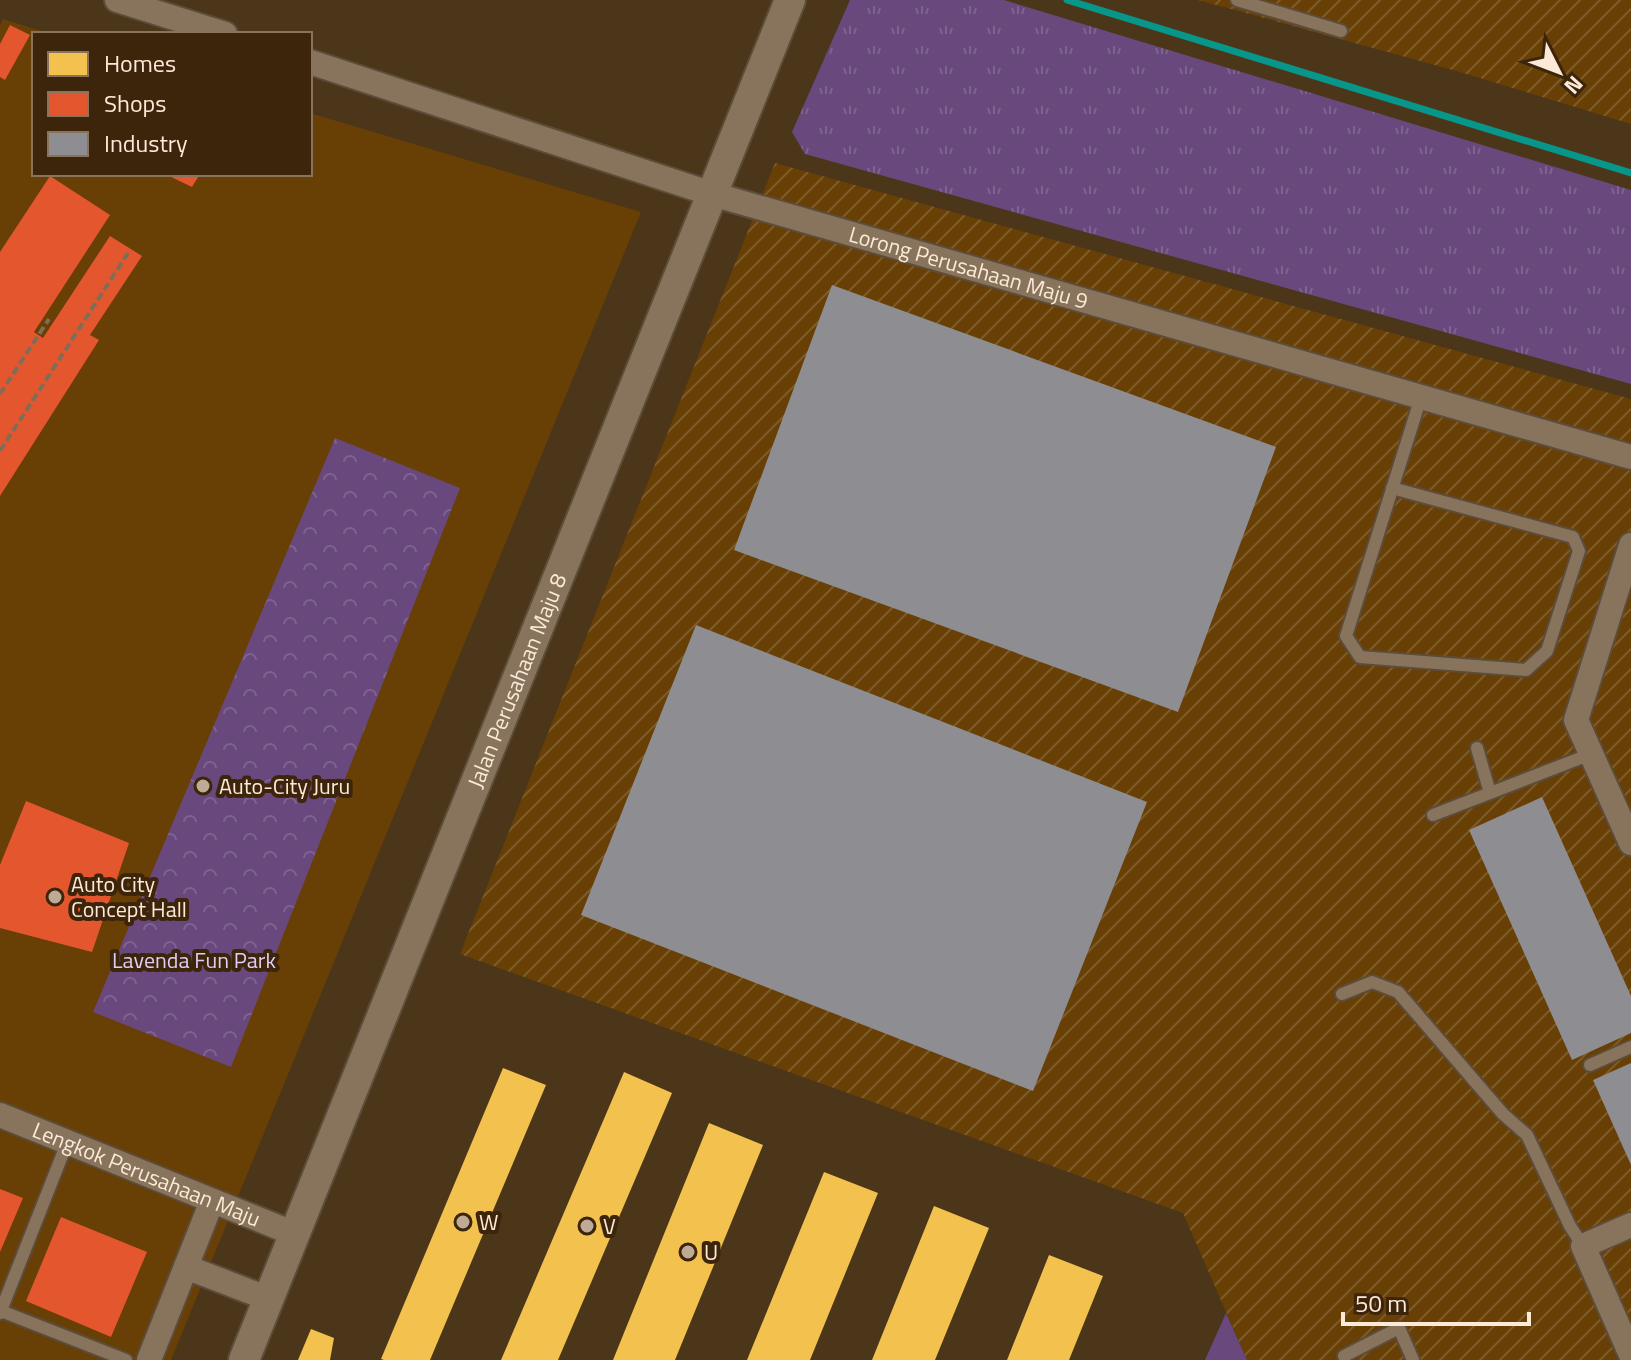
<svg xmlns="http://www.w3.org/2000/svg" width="1631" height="1360" viewBox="0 0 1631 1360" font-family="'Titillium Web',sans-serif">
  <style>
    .built { fill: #683f04 }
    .industrial { fill: url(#industrial-furrows) }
    .grass { fill: url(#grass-tufts) }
    .park { fill: url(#park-crowns) }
    .pitch { fill: #68487d }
    .homes { fill: #f2c14e }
    .shops { fill: #e4572e }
    .industry { fill: #8d8d92 }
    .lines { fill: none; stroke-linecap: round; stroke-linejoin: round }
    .stream { stroke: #079689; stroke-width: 7 }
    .service-casing { stroke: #5d4c3a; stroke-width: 16 }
    .minor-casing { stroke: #5d4c3a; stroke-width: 28 }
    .tertiary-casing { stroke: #5d4c3a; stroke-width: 34 }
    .path { stroke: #7f6d58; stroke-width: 4; stroke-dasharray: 8 4; stroke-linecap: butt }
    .service { stroke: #88745d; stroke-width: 12 }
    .minor { stroke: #88745d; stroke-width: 24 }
    .tertiary { stroke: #88745d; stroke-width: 30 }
    .poi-dot { fill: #beaa95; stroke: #3c250b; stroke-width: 3 }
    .labels { text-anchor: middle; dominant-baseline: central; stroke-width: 8; stroke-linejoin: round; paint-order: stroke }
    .street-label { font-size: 22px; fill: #fce9d7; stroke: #3c250b }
    .poi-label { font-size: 22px; fill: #fce9d7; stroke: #3c250b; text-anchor: start }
    .park-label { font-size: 22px; fill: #dfcdf4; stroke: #3c250b }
  </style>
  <defs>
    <pattern id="industrial-furrows" width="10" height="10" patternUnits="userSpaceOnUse" patternTransform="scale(2)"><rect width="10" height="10" fill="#683f04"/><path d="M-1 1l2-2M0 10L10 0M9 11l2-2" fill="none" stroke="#7e5b28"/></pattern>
    <pattern id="grass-tufts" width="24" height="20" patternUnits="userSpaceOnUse" patternTransform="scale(2)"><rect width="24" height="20" fill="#68487d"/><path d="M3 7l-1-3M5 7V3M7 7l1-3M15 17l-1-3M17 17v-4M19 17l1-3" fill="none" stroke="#7e628f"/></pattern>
    <pattern id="park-crowns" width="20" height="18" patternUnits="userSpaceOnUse" patternTransform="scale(2)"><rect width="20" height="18" fill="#68487d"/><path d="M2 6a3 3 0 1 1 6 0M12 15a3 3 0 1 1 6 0" fill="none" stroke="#7e628f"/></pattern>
  </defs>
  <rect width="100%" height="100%" fill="#4c361a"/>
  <!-- built -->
  <path class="built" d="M 3,19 L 51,34 L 34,34 L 34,174 L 310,174 L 310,113 L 641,212 L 171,1360 L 0,1360 L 0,25 Z"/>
  <!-- industrial -->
  <path class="industrial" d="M 1198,0 L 1631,0 L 1631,124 L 1460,72 Z
    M 775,163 L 1631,399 L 1631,1360 L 1247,1360 L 1183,1213 L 460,954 Z"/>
  <!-- grass -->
  <path class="grass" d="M 850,0 L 1004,0 L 1631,190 L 1631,384 L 805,154 L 792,132 Z"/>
  <!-- park -->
  <path class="park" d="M 335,438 L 460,488 L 231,1067 L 93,1012 Z"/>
  <!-- pitch -->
  <path class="pitch" d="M 1226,1313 L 1247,1360 L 1205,1360 Z"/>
  <!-- homes -->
  <path class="homes" d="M 503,1068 L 546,1085 L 430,1360 L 384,1360 L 381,1359 Z
    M 624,1072 L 672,1093 L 558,1360 L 501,1360 Z
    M 709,1123 L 763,1145 L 675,1360 L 613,1360 Z
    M 824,1172 L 878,1193 L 810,1360 L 747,1360 Z
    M 934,1206 L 989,1228 L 935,1360 L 872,1360 Z
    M 1049,1255 L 1103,1276 L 1069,1360 L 1007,1360 Z
    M 311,1329 L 334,1338 L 330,1360 L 298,1360 Z"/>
  <!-- shops -->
  <path class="shops" d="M 10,25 L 30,35 L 5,80 L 0,77 L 0,44 Z
    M 165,174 L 200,174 L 192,187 Z
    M 50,176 L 110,215 L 34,332 L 43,338 L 110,236 L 142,256 L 90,335 L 99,340 L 0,496 L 0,252 Z
    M 26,801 L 129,843 L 92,952 L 0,928 L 0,865 Z
    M 0,1189 L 23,1198 L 0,1252 Z
    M 61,1217 L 147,1252 L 111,1337 L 26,1301 Z"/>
  <!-- industry -->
  <path class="industry" d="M 832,285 L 1276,447 L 1178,712 L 734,550 Z
    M 696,625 L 1147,802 L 1033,1091 L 581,915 Z
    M 1542,797 L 1631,996 L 1631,1033 L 1572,1060 L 1469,830 Z
    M 1631,1063 L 1631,1165 L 1593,1080 Z"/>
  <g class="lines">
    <!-- stream -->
    <path class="stream" d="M 1067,0 L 1631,173"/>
    <defs>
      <path id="service" d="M 1237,0 L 1341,31
        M 1392,488 L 1573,537 L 1579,551 L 1547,651 L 1526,670 L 1360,657 L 1346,636 L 1421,397
        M 1477,748 L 1490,793
        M 1433,815 L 1591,754
        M 1342,994 L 1372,982 L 1398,992 L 1503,1114 L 1527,1135 L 1570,1226 L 1583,1246
        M 1590,1065 L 1631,1047
        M 1,1311 L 126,1360
        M 0,1313 L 67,1143
        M 1344,1356 L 1399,1328 L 1413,1360"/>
      <g id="minor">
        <path d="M 117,0 L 225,34"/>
        <path id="s1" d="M 310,62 L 712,194 L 1631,457"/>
        <path d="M 1631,545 L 1576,720 L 1631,843"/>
        <path id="s2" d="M 0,1115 L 295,1234"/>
        <path d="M 1631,1225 L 1583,1246 L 1631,1355"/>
        <path d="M 186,1267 L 269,1299"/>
        <path d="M 149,1360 L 212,1201"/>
      </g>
      <g id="tertiary">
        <path id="s3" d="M 244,1360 L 790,0"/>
      </g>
    </defs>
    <!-- service casing -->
    <use href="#service" class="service-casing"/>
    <!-- minor casing -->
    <use href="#minor" class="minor-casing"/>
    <!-- tertiary casing -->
    <use href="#tertiary" class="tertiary-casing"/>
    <!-- path -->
    <path class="path" d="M 0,394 L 49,319
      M 0,451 L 128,253"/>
    <!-- service -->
    <use href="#service" class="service"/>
    <!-- minor -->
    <use href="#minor" class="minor"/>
    <!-- tertiary -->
    <use href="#tertiary" class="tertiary"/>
  </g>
  <!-- markers -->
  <g class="poi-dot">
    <circle cx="203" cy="786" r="8"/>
    <circle cx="55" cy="897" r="8"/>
    <circle cx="463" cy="1222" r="8"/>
    <circle cx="587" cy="1226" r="8"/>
    <circle cx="688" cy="1252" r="8"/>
  </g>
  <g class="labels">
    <!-- street labels -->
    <g class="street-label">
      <text stroke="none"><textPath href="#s1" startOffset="690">Lorong Perusahaan Maju 9</textPath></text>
      <text stroke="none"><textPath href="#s3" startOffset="732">Jalan Perusahaan Maju 8</textPath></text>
      <text stroke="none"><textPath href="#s2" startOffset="158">Lengkok Perusahaan Maju</textPath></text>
    </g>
    <!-- poi labels -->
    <g class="poi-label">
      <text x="219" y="786">Auto-City Juru</text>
      <text x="71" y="884">Auto City<tspan x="71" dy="25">Concept Hall</tspan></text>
      <text x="479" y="1222">W</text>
      <text x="603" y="1226">V</text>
      <text x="704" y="1252">U</text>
    </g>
    <!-- park labels -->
    <g class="park-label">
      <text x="194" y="960">Lavenda Fun Park</text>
    </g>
  </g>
  <!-- legend -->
  <rect x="32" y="32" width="280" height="144" fill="#3c250b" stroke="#89735d" stroke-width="2"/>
  <rect x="48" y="52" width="40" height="24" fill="#f2c14e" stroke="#89735d" stroke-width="2"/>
  <text x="104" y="72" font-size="24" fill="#fce9d7">Homes</text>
  <rect x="48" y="92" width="40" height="24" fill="#e4572e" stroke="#89735d" stroke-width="2"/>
  <text x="104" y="112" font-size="24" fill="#fce9d7">Shops</text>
  <rect x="48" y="132" width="40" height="24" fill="#8d8d92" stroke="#89735d" stroke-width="2"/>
  <text x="104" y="152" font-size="24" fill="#fce9d7">Industry</text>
  <!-- north arrow -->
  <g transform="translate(1559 72) rotate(132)" stroke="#3c250b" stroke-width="6" paint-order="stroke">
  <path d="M0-6L14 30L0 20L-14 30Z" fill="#fce9d7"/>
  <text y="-12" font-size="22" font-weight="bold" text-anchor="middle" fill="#fce9d7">N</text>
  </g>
  <!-- scale -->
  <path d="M1343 1312v12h186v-12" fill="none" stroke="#fce9d7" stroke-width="4"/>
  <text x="1355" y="1312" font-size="24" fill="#fce9d7" stroke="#3c250b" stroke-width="6" paint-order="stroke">50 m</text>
</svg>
